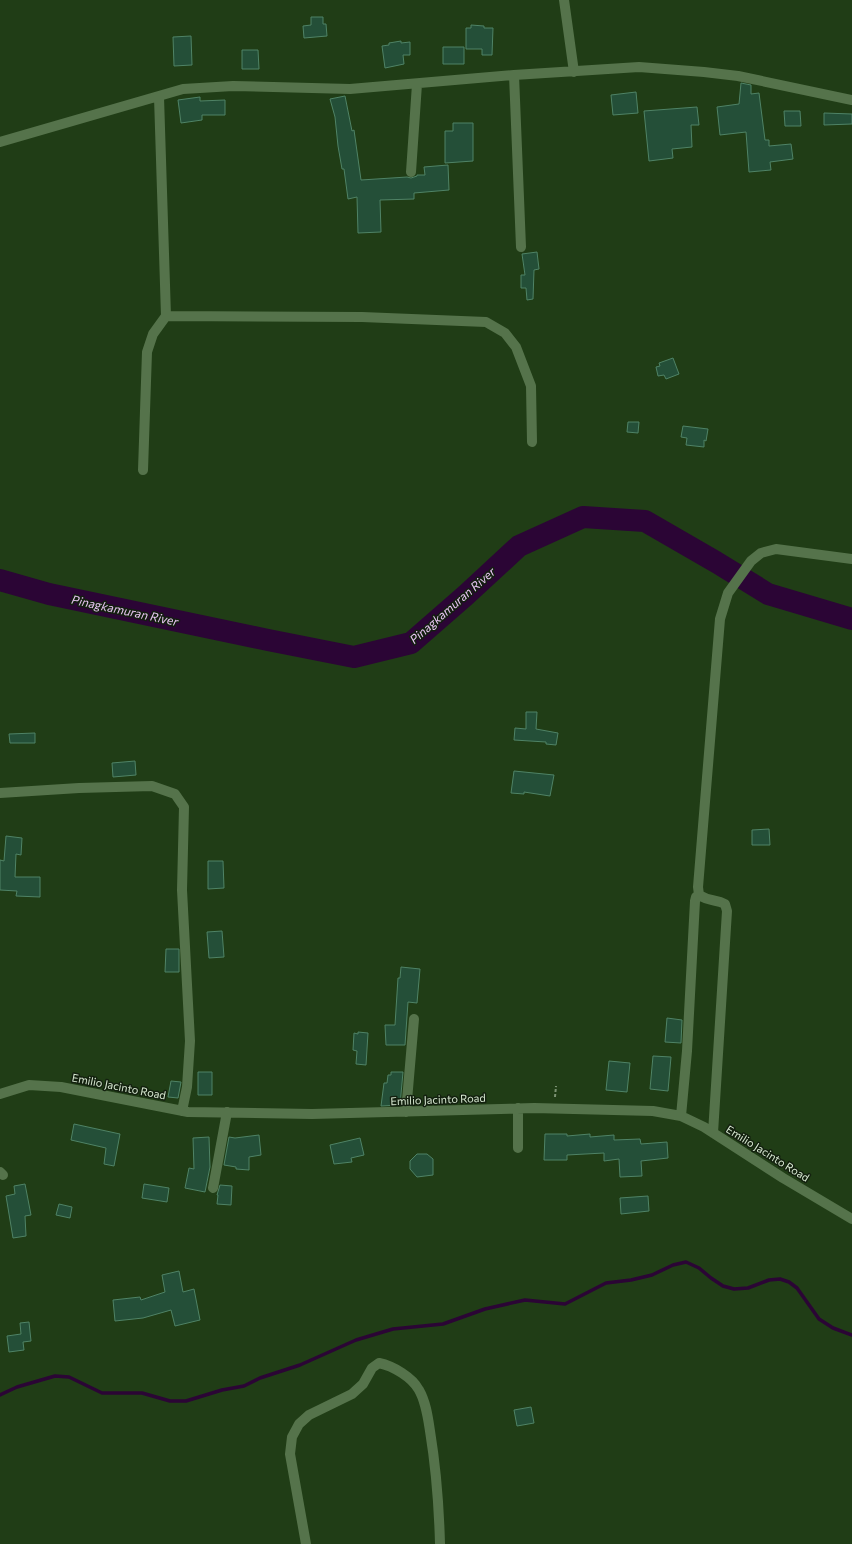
<svg xmlns="http://www.w3.org/2000/svg" width="852" height="1544" viewBox="0 0 852 1544" font-family="Commissioner,sans-serif">
  <style>
    .lines { fill: none; stroke-linecap: round; stroke-linejoin: round }
    .stream { stroke: #2b0535; stroke-width: 3.5 }
    .river { stroke: #2b0535; stroke-width: 22 }
    .building { fill: #244f38; stroke: #4f8366 }
    .path { stroke: #7c9374; stroke-width: 2; stroke-dasharray: 3 2; stroke-linecap: butt }
    .minor { stroke: #55734b; stroke-width: 10 }
    .labels { text-anchor: middle; dominant-baseline: central; stroke-width: 3; stroke-linejoin: round; paint-order: stroke }
    .street-label { font-size: 11px; fill: #d8e9d2; stroke: #13200f }
    .water-label { font-size: 12px; font-style: italic; fill: #eac6f5; stroke: #13200f }
  </style>
  <rect width="100%" height="100%" fill="#203d16"/>
  <g class="lines">
    <!-- stream -->
    <path class="stream" d="M 0,1395 L 17,1387 L 55,1376 L 69,1377 L 102,1393 L 142,1393 L 170,1401 L 186,1401 L 222,1390 L 244,1386 L 260,1378 L 300,1365 L 356,1340 L 393,1329 L 443,1324 L 485,1309 L 525,1300 L 565,1304 L 606,1283 L 631,1280 L 652,1275 L 673,1265 L 686,1262 L 699,1268 L 711,1278 L 723,1286 L 734,1289 L 748,1288 L 769,1280 L 780,1279 L 789,1282 L 797,1288 L 819,1319 L 833,1328 L 852,1335"/>
    <!-- river -->
    <path class="river" d="M 0,580 L 49,594 L 268,640 L 354,657 L 411,643 L 466,595 L 519,546 L 583,517 L 645,521 L 716,562 L 768,594 L 852,619"/>
  </g>
  <!-- building -->
  <path class="building" d="M 311,17 L 323,17 L 323,24 L 326,24 L 327,36 L 304,38 L 303,26 L 311,25 Z
    M 471,25 L 484,26 L 484,28 L 493,28 L 492,55 L 482,55 L 482,49 L 466,49 L 466,28 L 471,28 Z
    M 191,36 L 192,65 L 174,66 L 173,37 Z
    M 401,41 L 401,43 L 410,42 L 410,55 L 403,55 L 404,64 L 385,68 L 382,46 L 389,45 L 389,43 Z
    M 443,47 L 464,47 L 464,64 L 443,64 Z
    M 242,50 L 258,50 L 259,69 L 242,69 Z
    M 741,83 L 751,85 L 751,94 L 759,93 L 765,140 L 769,140 L 769,146 L 791,144 L 793,159 L 770,162 L 771,170 L 749,172 L 746,132 L 720,135 L 717,107 L 739,104 Z
    M 636,92 L 638,113 L 613,115 L 611,95 Z
    M 345,96 L 352,131 L 354,130 L 361,180 L 407,177 L 411,178 L 417,176 L 417,175 L 425,175 L 424,167 L 448,165 L 449,190 L 414,193 L 414,199 L 380,200 L 381,232 L 358,233 L 357,197 L 348,199 L 344,169 L 342,169 L 338,146 L 335,117 L 330,99 Z
    M 200,97 L 200,101 L 225,100 L 225,115 L 202,115 L 202,120 L 181,123 L 178,100 Z
    M 697,107 L 699,125 L 691,125 L 692,147 L 672,149 L 673,158 L 649,161 L 644,111 Z
    M 784,111 L 800,111 L 801,126 L 785,126 Z
    M 824,113 L 852,114 L 852,124 L 824,125 Z
    M 453,123 L 473,123 L 473,161 L 445,163 L 445,131 L 453,131 Z
    M 537,252 L 539,269 L 534,270 L 533,299 L 527,300 L 526,288 L 521,288 L 521,275 L 525,275 L 522,254 Z
    M 673,358 L 679,374 L 666,379 L 664,375 L 658,376 L 656,367 L 660,366 L 659,363 Z
    M 628,422 L 639,422 L 638,433 L 627,432 Z
    M 683,426 L 708,429 L 706,441 L 704,440 L 704,447 L 686,445 L 687,438 L 681,437 Z
    M 526,712 L 537,712 L 536,729 L 558,733 L 556,745 L 546,744 L 546,742 L 514,740 L 515,728 L 526,729 Z
    M 35,733 L 35,743 L 10,743 L 9,734 Z
    M 135,761 L 136,775 L 113,777 L 112,763 Z
    M 514,771 L 554,775 L 550,796 L 524,792 L 524,794 L 511,793 Z
    M 769,829 L 770,845 L 752,845 L 752,830 Z
    M 6,836 L 22,838 L 21,855 L 16,854 L 15,877 L 40,877 L 40,897 L 16,896 L 17,891 L 0,890 L 0,860 L 4,861 Z
    M 208,861 L 223,861 L 224,888 L 208,889 Z
    M 222,931 L 224,957 L 209,958 L 207,932 Z
    M 166,949 L 179,949 L 179,972 L 165,972 Z
    M 401,967 L 420,969 L 417,1003 L 408,1002 L 405,1045 L 386,1045 L 385,1025 L 395,1025 L 398,978 L 400,978 Z
    M 667,1018 L 682,1020 L 681,1043 L 665,1042 Z
    M 358,1032 L 368,1033 L 366,1065 L 356,1064 L 357,1051 L 353,1050 L 354,1033 L 358,1034 Z
    M 653,1056 L 671,1057 L 668,1091 L 650,1089 Z
    M 609,1061 L 630,1063 L 627,1092 L 606,1090 Z
    M 198,1072 L 212,1072 L 212,1095 L 198,1095 Z
    M 391,1072 L 403,1072 L 400,1105 L 381,1106 L 384,1083 L 387,1083 L 388,1075 L 391,1075 Z
    M 171,1081 L 181,1082 L 178,1098 L 168,1097 Z
    M 74,1124 L 120,1134 L 114,1166 L 104,1164 L 106,1148 L 71,1140 Z
    M 545,1134 L 567,1134 L 567,1136 L 590,1134 L 590,1137 L 614,1135 L 614,1140 L 640,1139 L 641,1144 L 667,1142 L 668,1158 L 641,1161 L 642,1176 L 620,1177 L 619,1159 L 604,1161 L 604,1153 L 567,1155 L 567,1160 L 544,1160 Z
    M 259,1135 L 261,1155 L 249,1157 L 249,1170 L 236,1169 L 236,1167 L 224,1165 L 229,1137 L 235,1138 Z
    M 209,1137 L 210,1167 L 205,1192 L 185,1188 L 189,1168 L 194,1169 L 193,1138 Z
    M 360,1138 L 364,1155 L 351,1158 L 352,1162 L 334,1164 L 330,1145 Z
    M 417,1154 L 427,1154 L 433,1159 L 433,1175 L 417,1177 L 410,1169 L 410,1161 Z
    M 25,1184 L 31,1215 L 25,1216 L 26,1236 L 13,1238 L 6,1196 L 15,1194 L 14,1186 Z
    M 144,1184 L 169,1188 L 167,1202 L 142,1198 Z
    M 220,1185 L 232,1186 L 231,1205 L 217,1204 L 218,1195 L 217,1195 Z
    M 648,1196 L 649,1211 L 621,1214 L 620,1198 Z
    M 59,1204 L 72,1207 L 70,1218 L 56,1215 Z
    M 179,1271 L 183,1292 L 194,1289 L 200,1320 L 175,1326 L 171,1310 L 143,1318 L 115,1321 L 113,1300 L 140,1297 L 141,1300 L 165,1292 L 162,1275 Z
    M 29,1322 L 31,1341 L 23,1342 L 24,1350 L 9,1352 L 7,1336 L 21,1334 L 20,1323 Z
    M 531,1407 L 534,1423 L 517,1426 L 514,1410 Z"/>
  <g class="lines">
    <!-- path -->
    <path class="path" d="M 555,1097 L 556,1086"/>
    <!-- minor -->
    <path class="minor" d="M 564,0 L 574,72
      M 514,75 L 521,247
      M 159,97 L 166,316 L 362,317 L 486,322 L 505,333 L 516,347 L 531,386 L 532,442
      M 0,142 L 183,89 L 233,86 L 350,89 L 514,75 L 639,67 L 704,72 L 738,76 L 852,100
      M 411,172 L 417,84
      M 143,470 L 147,352 L 153,334 L 166,316
      M 0,793 L 79,788 L 152,786 L 175,794 L 184,807 L 182,890 L 190,1041 L 187,1087 L 182,1111
      M 0,1094 L 29,1085 L 61,1087 L 188,1112 L 312,1114 L 534,1108 L 653,1111 L 681,1116 L 704,1127 L 783,1178 L 852,1219
      M 406,1112 L 414,1019
      M 681,1116 L 687,1051 L 695,901 L 696,897 L 699,895
      M 713,1133 L 727,911 L 725,904 C 716,899 710,902 699,895 L 698,887 L 720,619 L 728,593 L 751,561 L 761,553 L 776,549 L 852,559
      M 518,1148 L 518,1108
      M 0,1172 L 3,1175
      M 213,1188 L 227,1112
      M 306,1544 L 290,1454 L 292,1437 L 299,1424 L 309,1415 L 352,1394 L 363,1384 L 372,1368 L 379,1363 C 393,1366 412,1377 419,1390 C 426,1402 428,1418 430,1431 C 436,1468 439,1506 440,1544"/>
  </g>
  <g class="labels">
    <!-- street labels -->
    <g class="street-label">
      <text transform="translate(119 1086) rotate(11)">Emilio Jacinto Road</text>
      <text transform="translate(438 1099) rotate(-2)">Emilio Jacinto Road</text>
      <text transform="translate(768 1153) rotate(32)">Emilio Jacinto Road</text>
    </g>
    <!-- water labels -->
    <g class="water-label">
      <text transform="translate(452 605) rotate(-41)">Pinagkamuran River</text>
      <text transform="translate(125 610) rotate(12)">Pinagkamuran River</text>
    </g>
  </g>
</svg>
